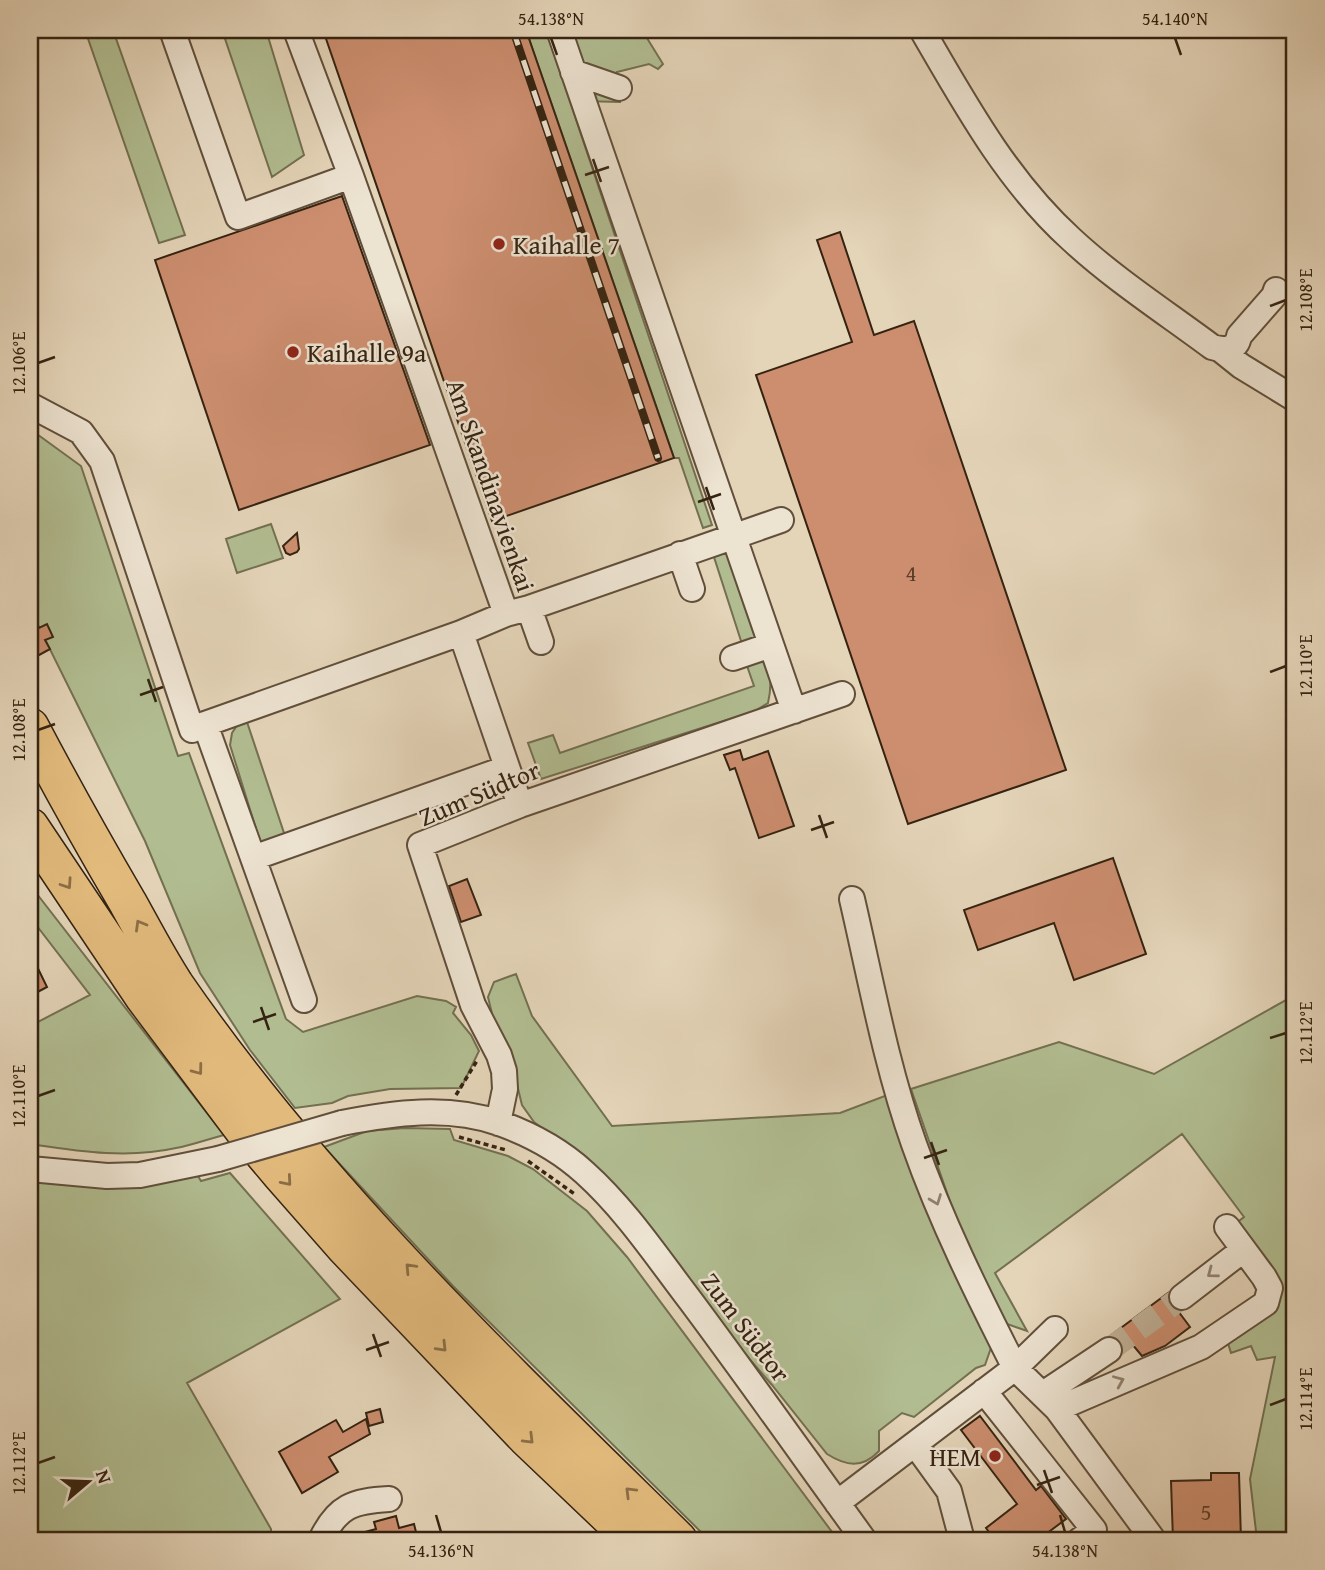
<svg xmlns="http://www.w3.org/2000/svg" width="1325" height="1570" viewBox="0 0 1325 1570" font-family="'Gentium Book Plus',serif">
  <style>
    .green { fill: #b1bd91; stroke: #737051; stroke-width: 2 }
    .building { fill: #cc8e6f; stroke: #352311; stroke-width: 2 }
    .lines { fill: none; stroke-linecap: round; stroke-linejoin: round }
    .minor-tunnel { stroke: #c1b197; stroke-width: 24; stroke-dasharray: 24 12; stroke-linecap: butt }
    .minor-casing { stroke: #614f3b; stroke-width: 28 }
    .highway-casing { stroke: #352311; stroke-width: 40 }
    .path { stroke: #352311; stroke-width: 3.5; stroke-dasharray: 5 3.5; stroke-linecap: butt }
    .minor { stroke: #ede3d1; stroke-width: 24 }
    .highway { stroke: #e2ba7c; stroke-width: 37 }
    .rail-casing { stroke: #352311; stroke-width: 8 }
    .rail { stroke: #ede3d1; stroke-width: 5; stroke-dasharray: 16; stroke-linecap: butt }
    .minor-bridge-casing { stroke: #614f3b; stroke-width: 28; stroke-linecap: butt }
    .minor-bridge { stroke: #ede3d1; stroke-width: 24 }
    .oneway { stroke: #8c6e46 }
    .oneway2 { stroke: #918371 }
    .ticks { fill: none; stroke: #352311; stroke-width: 2.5 }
    .poi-dot { fill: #8f2418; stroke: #ede3d1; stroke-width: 2.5 }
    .labels { text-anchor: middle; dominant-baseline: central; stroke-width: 5; stroke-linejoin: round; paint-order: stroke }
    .number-label { font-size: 23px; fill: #5b3e28 }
    .poi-label { font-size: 26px; fill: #352311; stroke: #ede3d1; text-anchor: start }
    .street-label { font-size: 26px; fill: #352311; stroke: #ede3d1 }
    .neatline { fill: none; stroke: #352311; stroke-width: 2.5 }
    .ticks-label { font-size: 18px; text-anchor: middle; fill: #352311 }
  </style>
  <rect width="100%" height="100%" fill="#e4d4b8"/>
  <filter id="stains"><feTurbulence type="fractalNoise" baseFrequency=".00286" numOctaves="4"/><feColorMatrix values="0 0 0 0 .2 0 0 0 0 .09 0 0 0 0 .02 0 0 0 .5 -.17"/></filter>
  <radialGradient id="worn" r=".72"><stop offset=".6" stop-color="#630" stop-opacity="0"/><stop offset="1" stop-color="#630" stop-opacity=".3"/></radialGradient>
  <!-- green -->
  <path class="green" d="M 85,30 L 113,30 L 185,235 L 159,243 Z
    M 222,30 L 266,30 L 304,155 L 272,177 Z
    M 526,30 L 546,30 L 712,525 L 703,528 L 679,458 L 674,458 Z
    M 559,30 L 642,30 L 663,64 L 658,69 L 649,64 L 617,72 L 620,102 L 582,101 Z
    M 30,429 L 81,466 L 178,756 L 189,753 L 286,1019 L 303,1032 L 417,996 L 446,1001 L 456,1007 L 453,1013 L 471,1035 L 479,1051 L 461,1088 L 390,1089 L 348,1096 L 332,1103 L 295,1108 L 250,1050 L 200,973 L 145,841 L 30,609 Z
    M 271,524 L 283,558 L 237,573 L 226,539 Z
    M 728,552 L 758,637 L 742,644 L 714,557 Z
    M 765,657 C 771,674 772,685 768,703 L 755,711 L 541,779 L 528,743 L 553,735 L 560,753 L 754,686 L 746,663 Z
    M 247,722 L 285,836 L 261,845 L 230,745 L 232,733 L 238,724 Z
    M 30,885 L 224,1135 C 208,1139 192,1145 176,1148 C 127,1159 78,1151 30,1144 L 30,1026 L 90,995 L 30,917 Z
    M 516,974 L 532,1016 L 612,1126 L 840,1113 L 890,1094 L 951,1266 L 992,1345 L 985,1365 L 976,1368 L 914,1417 L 902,1413 L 879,1431 L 879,1451 C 862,1469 846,1466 827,1454 L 772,1385 L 727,1333 L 601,1173 L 534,1122 L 522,1105 L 511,1060 L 493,1018 L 488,997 L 494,982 Z
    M 1295,995 L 1295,1540 L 1257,1540 L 1250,1479 L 1275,1357 L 1257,1360 L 1251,1346 L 1231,1353 L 1227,1340 L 1270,1302 L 1243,1239 L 1239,1221 L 1244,1217 L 1182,1134 L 995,1273 L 1027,1331 L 1007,1324 L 994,1305 L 963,1239 L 911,1089 L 1059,1042 L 1154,1074 Z
    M 405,1128 L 450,1129 L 454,1140 L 508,1156 L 533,1169 L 587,1211 L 627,1257 L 838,1540 L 709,1540 L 453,1286 L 324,1147 L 367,1131 Z
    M 230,1173 L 340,1299 L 187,1383 L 271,1529 L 271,1540 L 30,1540 L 30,1182 L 132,1188 L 198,1176 L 201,1181 Z"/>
  <!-- building -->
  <path class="building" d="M 323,30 L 526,30 L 674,458 L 492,521 Z
    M 342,196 L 430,445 L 239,510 L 155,260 Z
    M 840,232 L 874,335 L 914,321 L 1066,770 L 908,824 L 756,375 L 852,342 L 817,240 Z
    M 297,533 L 299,549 L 297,552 L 290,555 L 286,553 L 283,546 Z
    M 30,610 L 39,628 L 47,624 L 53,637 L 45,640 L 50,649 L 30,660 Z
    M 740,750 L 743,760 L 768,751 L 794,826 L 759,838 L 735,768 L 730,770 L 724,755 Z
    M 1113,858 L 1146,954 L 1074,980 L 1054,923 L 978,950 L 964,910 Z
    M 467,879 L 481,915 L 461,922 L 449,886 Z
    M 30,952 L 47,987 L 30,996 Z
    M 1168,1293 L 1170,1305 L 1178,1311 L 1190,1327 L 1165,1346 L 1142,1356 L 1132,1344 L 1124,1351 L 1121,1341 L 1110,1336 Z
    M 380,1409 L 383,1422 L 369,1426 L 366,1413 Z
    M 980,1416 L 1036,1490 L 1041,1486 L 1066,1519 L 1038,1540 L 995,1540 L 986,1528 L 1017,1504 L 961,1430 Z
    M 366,1419 L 370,1434 L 329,1457 L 338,1472 L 302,1493 L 279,1452 L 336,1420 L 343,1432 Z
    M 1211,1473 L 1239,1473 L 1241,1540 L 1173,1540 L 1171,1481 L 1211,1480 Z
    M 396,1516 L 399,1528 L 414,1524 L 418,1540 L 350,1540 L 350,1536 L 376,1529 L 374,1522 Z"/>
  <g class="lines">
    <!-- minor-tunnel -->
    <path class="minor-tunnel" d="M 1109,1350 L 1182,1297"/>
    <defs>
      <path id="minor" d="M 172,30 L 238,217 L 351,176
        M 296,30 L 351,176 L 506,614
        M 559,30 L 794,711
        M 922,30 C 965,104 1007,181 1071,239 C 1114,279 1165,312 1212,347 C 1224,351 1237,350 1239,336 L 1274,296 L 1276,290
        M 573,72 L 619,88
        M 1221,350 L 1241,366 L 1295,399
        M 30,405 L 81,432 L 102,461 L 192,730 L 205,724 L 304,1000
        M 680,554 L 692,589
        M 529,608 L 541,642
        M 733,658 L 771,645
        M 205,724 L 461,633
        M 520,805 L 461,633 L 506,614 L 529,608 L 781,520
        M 253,858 L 507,768
        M 342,1123 C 393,1113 448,1105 499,1123 C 530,1134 561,1151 585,1173 C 626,1210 657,1257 690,1300 C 749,1379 806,1460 864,1540
        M 498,1123 L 505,1089 L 504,1071 L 499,1055 L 473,1005 L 420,845 L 520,805 L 842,694
        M 30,1169 L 107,1176 L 140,1175 L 218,1159
        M 1182,1297 L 1243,1250
        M 1055,1329 L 1015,1368 L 1057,1409 L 1152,1538
        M 984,1391 L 1094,1530 L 1080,1540
        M 1043,1394 L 1109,1350
        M 1057,1409 L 1201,1347 L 1266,1303 L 1270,1288 L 1264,1277 L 1227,1227
        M 915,1444 L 949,1491 L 962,1540
        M 837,1503 L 1015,1368 C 978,1295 941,1221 914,1144 C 886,1065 871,981 852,899
        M 321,1540 C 337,1506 353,1501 389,1499"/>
      <path id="highway" d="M 30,727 C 61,786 94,845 128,903 C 143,930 158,959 175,985 C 317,1191 501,1366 678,1540
        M 30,827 L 144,997 L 243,1129 L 281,1174 L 346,1248 L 526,1437 L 634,1540"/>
    </defs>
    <!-- minor casing -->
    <use href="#minor" class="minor-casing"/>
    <!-- highway casing -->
    <use href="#highway" class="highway-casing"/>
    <!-- path -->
    <path class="path" d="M 456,1095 L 478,1059
      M 459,1137 L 506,1150
      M 528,1161 L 576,1195"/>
    <!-- minor -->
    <use href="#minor" class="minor"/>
    <!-- highway -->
    <use href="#highway" class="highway"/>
    <defs>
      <path id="rail" d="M 513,30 L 658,458"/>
    </defs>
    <!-- rail casing -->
    <use href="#rail" class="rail-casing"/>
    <!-- rail -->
    <use href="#rail" class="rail"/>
    <defs>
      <path id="minor-bridge" d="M 218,1159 L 342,1123"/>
    </defs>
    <!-- minor-bridge casing -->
    <use href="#minor-bridge" class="minor-bridge-casing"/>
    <!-- minor-bridge -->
    <use href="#minor-bridge" class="minor-bridge"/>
  </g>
  <!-- one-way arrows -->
  <defs><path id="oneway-chevron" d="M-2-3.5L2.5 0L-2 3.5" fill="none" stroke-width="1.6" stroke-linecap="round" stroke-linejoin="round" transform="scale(1.75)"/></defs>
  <g class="oneway">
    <use href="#oneway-chevron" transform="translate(67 884) rotate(56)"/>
    <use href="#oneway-chevron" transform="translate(140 925) rotate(-120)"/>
    <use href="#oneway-chevron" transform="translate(198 1070) rotate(53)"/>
    <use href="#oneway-chevron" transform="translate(287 1181) rotate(49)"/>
    <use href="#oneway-chevron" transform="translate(410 1268) rotate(-133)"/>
    <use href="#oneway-chevron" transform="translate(442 1347) rotate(46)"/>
    <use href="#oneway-chevron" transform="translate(529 1439) rotate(45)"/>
    <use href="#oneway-chevron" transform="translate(630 1492) rotate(-135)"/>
  </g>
  <g class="oneway2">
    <use href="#oneway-chevron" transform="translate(936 1200) rotate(69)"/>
    <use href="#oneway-chevron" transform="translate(1212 1273) rotate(143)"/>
    <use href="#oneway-chevron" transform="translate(1119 1381) rotate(-23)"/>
  </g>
  <!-- ticks -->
  <path class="ticks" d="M 551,38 L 557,55M 1175,38 L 1181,55M 593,159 L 601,182M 585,175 L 609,167M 1270,306 L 1286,300M 38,363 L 55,357M 706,487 L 714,510M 698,502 L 721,494M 1270,672 L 1286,666M 148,679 L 156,702M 140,695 L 163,687M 38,730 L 55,724M 819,815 L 827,838M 811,830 L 834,822M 261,1007 L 269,1030M 253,1022 L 276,1014M 1270,1038 L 1286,1033M 38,1096 L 55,1090M 931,1142 L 939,1165M 924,1158 L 947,1150M 373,1334 L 381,1357M 366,1350 L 389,1342M 1270,1405 L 1286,1399M 38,1463 L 55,1457M 1044,1470 L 1052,1493M 1037,1485 L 1060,1477M 436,1515 L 441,1532M 1060,1515 L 1065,1532"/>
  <!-- markers -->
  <g class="poi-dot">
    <circle cx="499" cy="244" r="7"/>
    <circle cx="293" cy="352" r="7"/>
    <circle cx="995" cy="1456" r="7"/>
  </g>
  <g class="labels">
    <!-- number labels -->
    <g class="number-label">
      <text x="911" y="572">4</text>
      <text x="1206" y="1511">5</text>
    </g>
    <!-- poi labels -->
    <g class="poi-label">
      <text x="513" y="244">Kaihalle 7</text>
      <text x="307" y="352">Kaihalle 9a</text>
      <text x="981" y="1456" text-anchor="end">HEM</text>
    </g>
    <!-- street labels -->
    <g class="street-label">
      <text transform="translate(491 485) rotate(71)">Am Skandinavienkai</text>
      <text transform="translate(479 793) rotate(-23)">Zum Südtor</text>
      <text transform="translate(746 1327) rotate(53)">Zum Südtor</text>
    </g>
  </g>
  <!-- margin -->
  <rect width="1325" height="1570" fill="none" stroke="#e4d4b8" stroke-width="77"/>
  <!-- north arrow -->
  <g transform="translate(88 1482) rotate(71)" stroke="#ede3d1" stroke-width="5" paint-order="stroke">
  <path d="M0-5L12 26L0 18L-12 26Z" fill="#352311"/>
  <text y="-10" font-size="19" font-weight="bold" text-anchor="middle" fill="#352311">N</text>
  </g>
  <rect x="38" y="38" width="1248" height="1494" class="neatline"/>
  <g class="ticks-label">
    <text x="551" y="25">54.138°N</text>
    <text x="1175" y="25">54.140°N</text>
    <text transform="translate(1306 300) rotate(-90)" y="6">12.108°E</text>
    <text transform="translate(19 363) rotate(-90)" y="6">12.106°E</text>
    <text transform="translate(1306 666) rotate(-90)" y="6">12.110°E</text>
    <text transform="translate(19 730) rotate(-90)" y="6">12.108°E</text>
    <text transform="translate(1306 1033) rotate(-90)" y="6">12.112°E</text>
    <text transform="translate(19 1096) rotate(-90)" y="6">12.110°E</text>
    <text transform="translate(1306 1399) rotate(-90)" y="6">12.114°E</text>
    <text transform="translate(19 1463) rotate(-90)" y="6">12.112°E</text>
    <text x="441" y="1557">54.136°N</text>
    <text x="1065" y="1557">54.138°N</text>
  </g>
  <rect width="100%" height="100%" filter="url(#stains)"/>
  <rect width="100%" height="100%" fill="url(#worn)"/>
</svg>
